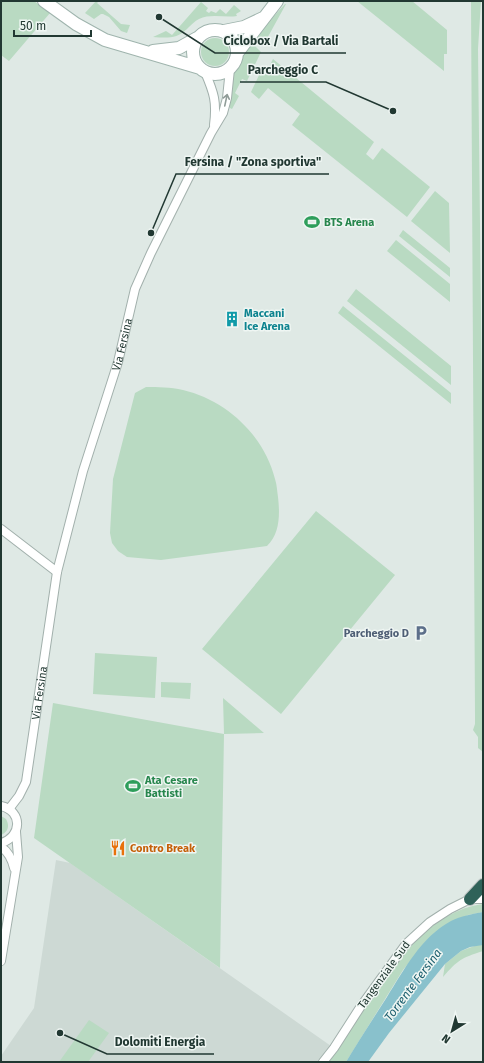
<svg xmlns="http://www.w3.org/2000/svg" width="484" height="1063" viewBox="0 0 484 1063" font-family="'Fira Sans',sans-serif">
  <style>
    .built { fill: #cdd9d4 }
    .green { fill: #b9dac2 }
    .water { fill: #89c1cc }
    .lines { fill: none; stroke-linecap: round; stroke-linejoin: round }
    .street-casing { stroke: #a2b0ac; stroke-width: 10 }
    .secondary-casing { stroke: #9fb4ad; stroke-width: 14 }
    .highway-casing { stroke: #bcc3c2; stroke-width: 14 }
    .street { stroke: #fff; stroke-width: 8 }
    .secondary { stroke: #fff; stroke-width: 12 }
    .highway { stroke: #2f6259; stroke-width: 12 }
    .oneway { stroke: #909c98 }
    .labels { text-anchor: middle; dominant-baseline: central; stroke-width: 3; stroke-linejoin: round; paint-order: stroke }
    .leisure-label { font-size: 11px; font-weight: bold; fill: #27864d; stroke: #eff6f3; text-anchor: start }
    .culture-label { font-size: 11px; font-weight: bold; fill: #0d838f; stroke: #eff6f3; text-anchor: start }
    .street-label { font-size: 11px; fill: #213832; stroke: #eff6f3 }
    .service-label { font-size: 11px; font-weight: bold; fill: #4e5e75; stroke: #eff6f3; text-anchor: end }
    .food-label { font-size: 11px; font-weight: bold; fill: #c56008; stroke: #eff6f3; text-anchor: start }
    .water-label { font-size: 12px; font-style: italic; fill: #1f6170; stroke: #eff6f3 }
    .leader { fill: none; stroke: #213832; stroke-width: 1.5 }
    .callout-dot { fill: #213832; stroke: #eff6f3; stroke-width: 1.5 }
    .callout-label { font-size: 12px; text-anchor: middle; font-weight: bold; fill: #213832; stroke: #eff6f3; stroke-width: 3; stroke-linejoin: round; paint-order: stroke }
  </style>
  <rect width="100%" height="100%" fill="#dfe9e5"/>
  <!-- built -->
  <path class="built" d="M 56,860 L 70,863 L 331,1046 L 319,1062 L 1,1062 L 1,1056 L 34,1008 Z"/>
  <!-- green -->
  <path class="green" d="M 1,1 L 34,1 L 50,13 L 9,61 L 1,55 Z
    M 96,1 L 99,1 L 97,3 L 121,24 L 130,25 L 127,33 L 121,31 L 109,17 L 103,14 L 101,14 L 94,19 L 85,13 Z
    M 357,1 L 412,1 L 447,30 L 447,54 L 444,54 L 444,71 Z
    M 471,1 L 481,1 L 478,49 L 483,486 L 483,752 L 478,748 L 478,737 L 473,730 L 475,724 L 475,715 Z
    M 201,2 L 208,8 L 206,11 L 209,13 L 211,11 L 216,13 L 220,9 L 226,14 L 234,5 L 241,11 L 236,14 L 237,16 C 225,18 211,13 199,19 C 195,21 191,25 187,29 C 177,39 167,38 153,37 L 166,31 L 172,35 Z
    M 285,4 L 286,4 L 264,44 L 255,36 L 275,15 Z
    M201 52a14 14 0 1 1 28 0a14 14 0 1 1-28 0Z
    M 250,41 L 261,52 L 247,81 L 242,79 L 235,93 L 239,96 L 232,109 L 230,108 L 229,100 L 232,77 Z
    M 273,59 L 374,142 L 366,154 L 373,160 L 382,148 L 430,187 L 407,217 L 292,125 L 300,114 L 268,88 L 259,99 L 251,92 L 260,73 L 265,75 Z
    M 435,191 L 449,203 L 450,253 L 411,221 Z
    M 403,230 L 450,268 L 450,277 L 399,236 Z
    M 396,240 L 450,284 L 450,302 L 387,251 Z
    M 356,289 L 451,366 L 451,385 L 347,301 Z
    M 343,306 L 451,393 L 451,404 L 338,313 Z
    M 146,387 C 158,387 170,387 183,390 C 226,400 264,435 275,479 C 277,485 277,491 278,497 C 280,514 280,534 267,546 L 161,560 L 127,557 L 118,551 L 112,543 L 110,533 L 113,479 L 135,393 Z
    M 316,511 L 395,575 L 281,714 L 202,649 Z
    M 95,653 L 157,657 L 155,698 L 93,694 Z
    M 161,682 L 191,683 L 190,699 L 161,697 Z
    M 223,698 L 264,733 L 224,734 L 220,968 L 34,838 L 53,703 L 224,734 Z
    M 1,816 L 6,819 C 10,826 8,832 1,835 Z
    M 483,904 L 483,912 L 468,915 L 427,940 L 403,970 L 346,1062 L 327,1062 C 341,1042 355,1022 368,1002 C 397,961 430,911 483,904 Z
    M 477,945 L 483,945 L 483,951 C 461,958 458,960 443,977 L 445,964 L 461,951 Z
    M 89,1020 L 109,1033 L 88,1062 L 59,1062 Z"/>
  <!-- water -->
  <path class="water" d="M 483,912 L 483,945 L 470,947 L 461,951 L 445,964 L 389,1033 L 368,1062 L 346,1062 C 359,1040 373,1019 387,997 C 404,970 421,937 451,921 C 461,916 472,914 483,912 Z"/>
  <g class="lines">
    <defs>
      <g id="street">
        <path d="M 205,72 C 214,93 217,102 214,125"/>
        <path d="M 1,529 L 57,572"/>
        <path d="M 1,806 C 23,811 22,837 1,843"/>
        <path id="s1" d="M 9,809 L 19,796 L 26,782 L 57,572 L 83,471 L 118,362 L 135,289 L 151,253 L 211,133 L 223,113 L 227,98 L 230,69"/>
        <path d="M 1,847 C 9,852 12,859 14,868"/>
        <path d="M 1,961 L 18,857 L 16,832"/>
        <path d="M 323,1062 L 334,1048 L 361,1006 L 406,944 L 430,922 L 450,909 L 470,899 L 483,899"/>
      </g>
      <path id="secondary" d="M 44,1 L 76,24 L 105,40 L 200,68
        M193 52a22 22 0 1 1 44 0a22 22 0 1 1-44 0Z
        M 224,31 L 244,27 L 263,18
        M 153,51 L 179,48 L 197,38
        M 238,52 L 277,1"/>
      <path id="highway" d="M 470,899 L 483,885"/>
    </defs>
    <!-- street casing -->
    <use href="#street" class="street-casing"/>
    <!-- secondary casing -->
    <use href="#secondary" class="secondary-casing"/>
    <!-- highway casing -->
    <use href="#highway" class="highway-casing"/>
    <!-- street -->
    <use href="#street" class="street"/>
    <!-- secondary -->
    <use href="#secondary" class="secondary"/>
    <!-- highway -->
    <use href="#highway" class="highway"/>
  </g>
  <!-- one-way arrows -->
  <defs><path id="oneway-shaft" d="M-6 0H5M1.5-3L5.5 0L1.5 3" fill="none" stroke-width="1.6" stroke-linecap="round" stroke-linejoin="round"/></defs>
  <use class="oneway" href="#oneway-shaft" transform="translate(226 100) rotate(-78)"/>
  <!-- icons -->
  <defs>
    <symbol id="stadium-bare" viewBox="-9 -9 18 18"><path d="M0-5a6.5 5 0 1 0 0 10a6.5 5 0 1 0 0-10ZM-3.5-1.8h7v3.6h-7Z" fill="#2e9e5b" stroke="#eff6f3" stroke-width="2.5" paint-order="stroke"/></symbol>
    <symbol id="building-bare" viewBox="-9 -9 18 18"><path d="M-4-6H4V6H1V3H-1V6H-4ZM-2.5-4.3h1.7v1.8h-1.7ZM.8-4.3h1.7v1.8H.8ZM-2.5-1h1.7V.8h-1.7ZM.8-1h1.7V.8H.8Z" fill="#0f9aa8" stroke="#eff6f3" stroke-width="2.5" paint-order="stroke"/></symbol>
    <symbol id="parking-bare" viewBox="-9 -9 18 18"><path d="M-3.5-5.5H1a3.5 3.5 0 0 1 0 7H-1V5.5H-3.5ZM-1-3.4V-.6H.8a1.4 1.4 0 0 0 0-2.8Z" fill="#5c6f8a" stroke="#eff6f3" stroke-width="2.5" paint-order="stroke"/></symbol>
    <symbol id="restaurant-bare" viewBox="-9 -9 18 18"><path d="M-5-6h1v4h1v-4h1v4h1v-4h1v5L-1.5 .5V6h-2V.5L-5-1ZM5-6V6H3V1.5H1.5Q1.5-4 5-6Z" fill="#e8710a" stroke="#eff6f3" stroke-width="2.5" paint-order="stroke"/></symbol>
  </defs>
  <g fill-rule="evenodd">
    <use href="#stadium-bare" x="301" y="211" width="22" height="22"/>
    <use href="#building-bare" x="221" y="308" width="22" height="22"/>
    <use href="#parking-bare" x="410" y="622" width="22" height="22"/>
    <use href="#stadium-bare" x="122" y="775" width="22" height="22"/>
    <use href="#restaurant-bare" x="107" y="837" width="22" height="22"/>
  </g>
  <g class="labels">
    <!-- leisure labels -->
    <g class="leisure-label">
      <text x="324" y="222">BTS Arena</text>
      <text x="145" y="780">Ata Cesare<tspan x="145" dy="13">Battisti</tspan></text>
    </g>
    <!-- culture labels -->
    <g class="culture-label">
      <text x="244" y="313">Maccani<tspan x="244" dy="13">Ice Arena</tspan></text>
    </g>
    <!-- street labels -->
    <g class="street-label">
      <text stroke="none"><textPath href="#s1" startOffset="481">Via Fersina</textPath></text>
      <text stroke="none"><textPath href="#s1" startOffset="122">Via Fersina</textPath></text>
      <text transform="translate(384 975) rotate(-54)">Tangenziale Sud</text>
    </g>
    <!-- service labels -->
    <g class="service-label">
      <text x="409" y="633">Parcheggio D</text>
    </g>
    <!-- food labels -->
    <g class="food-label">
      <text x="130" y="848">Contro Break</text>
    </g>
    <!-- water labels -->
    <g class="water-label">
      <text transform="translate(413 985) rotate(-53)">Torrente Fersina</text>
    </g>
  </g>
  <!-- callouts -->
  <path class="leader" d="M159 17L215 53H346M393 111L326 82H240M151 233L176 174H329M60 1033L107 1054H214"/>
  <g class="callout-dot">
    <circle cx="159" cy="17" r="4"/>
    <circle cx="393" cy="111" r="4"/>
    <circle cx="151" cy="233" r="4"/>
    <circle cx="60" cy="1033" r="4"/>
  </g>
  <g class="callout-label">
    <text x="281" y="45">Ciclobox / Via Bartali</text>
    <text x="283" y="74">Parcheggio C</text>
    <text x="253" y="166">Fersina / "Zona sportiva"</text>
    <text x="160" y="1046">Dolomiti Energia</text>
  </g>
  <!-- border -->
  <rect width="484" height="1063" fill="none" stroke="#213832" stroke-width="4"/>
  <!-- north arrow -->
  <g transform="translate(452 1031) rotate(217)" stroke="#eff6f3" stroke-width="3" paint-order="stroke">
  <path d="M0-3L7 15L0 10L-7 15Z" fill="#213832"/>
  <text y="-6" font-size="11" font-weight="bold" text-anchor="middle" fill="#213832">N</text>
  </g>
  <!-- scale -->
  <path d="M14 30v6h77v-6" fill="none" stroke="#213832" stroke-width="2"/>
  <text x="20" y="30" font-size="12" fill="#213832" stroke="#eff6f3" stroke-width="3" paint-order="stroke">50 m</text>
</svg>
